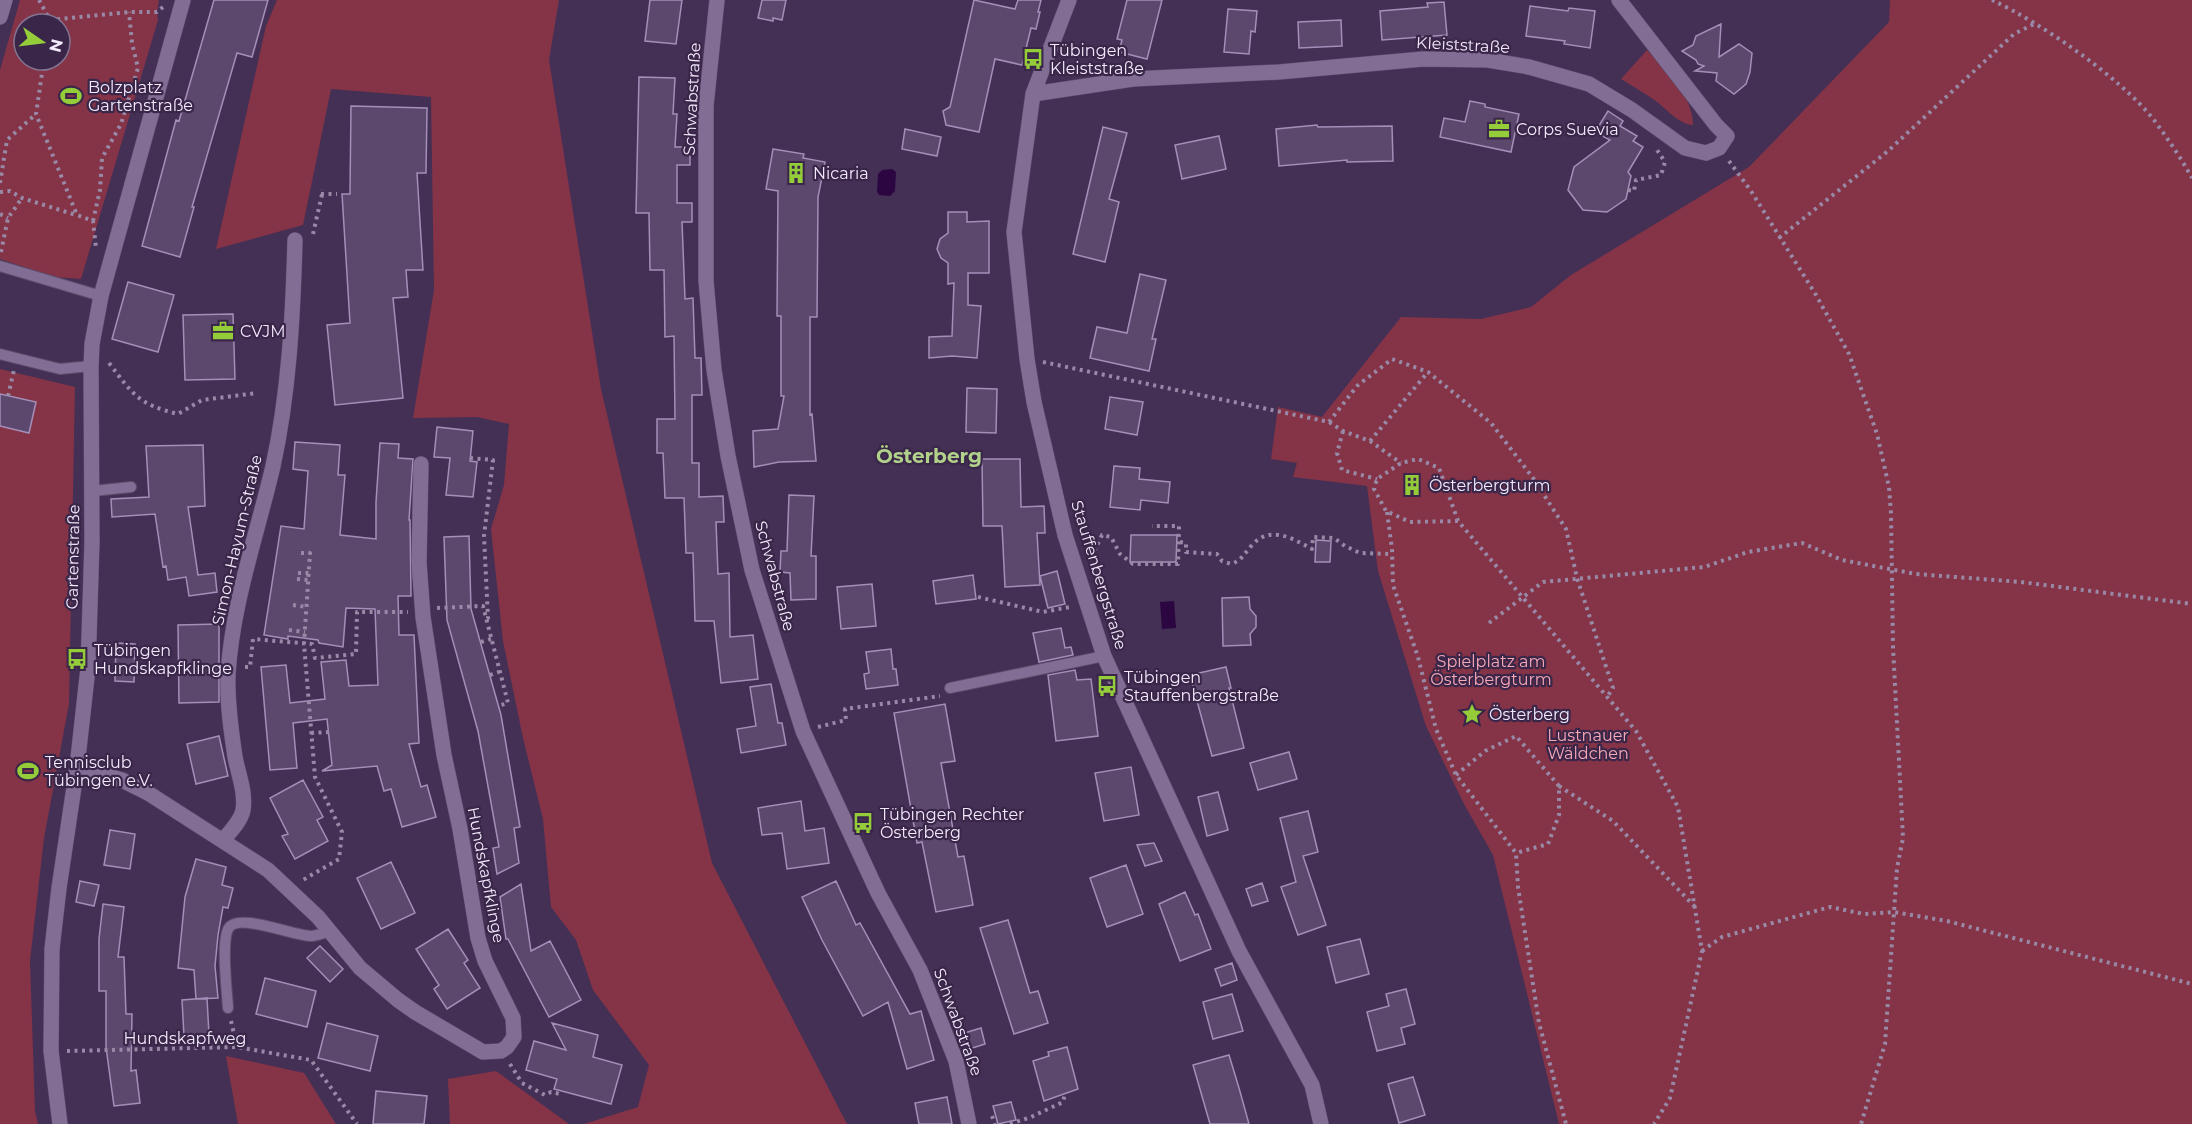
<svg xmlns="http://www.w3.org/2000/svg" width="2192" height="1124" viewBox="0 0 2192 1124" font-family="Montserrat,sans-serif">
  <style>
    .green { fill: #853347; fill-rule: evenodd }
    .water { fill: #2b0641 }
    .building { fill: #5c476d; stroke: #a48fb9; stroke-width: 1.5 }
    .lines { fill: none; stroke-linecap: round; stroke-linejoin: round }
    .service-casing { stroke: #5e4e6c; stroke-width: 12 }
    .minor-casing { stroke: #5e4e6c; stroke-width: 16 }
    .path { stroke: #9989a6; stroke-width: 4; stroke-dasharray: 3 4.5; stroke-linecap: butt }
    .service { stroke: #826d95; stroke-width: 10 }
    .minor { stroke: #826d95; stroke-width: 15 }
    .labels { text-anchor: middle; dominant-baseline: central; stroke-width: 4.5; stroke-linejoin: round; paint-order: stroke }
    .street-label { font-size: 16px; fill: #f3e9fc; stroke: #392649 }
    .poi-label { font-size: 16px; fill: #f3e9fc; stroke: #392649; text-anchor: start }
    .park-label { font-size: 16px; fill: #f8a8b6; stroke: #392649 }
    .quarter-label { font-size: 20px; font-weight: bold; fill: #b2d28b; stroke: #392649 }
  </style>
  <rect width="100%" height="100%" fill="#443055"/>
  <!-- green -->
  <path class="green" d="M 20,0 L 159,0 L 157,12 L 158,20 L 81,279 L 54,277 L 0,259 L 0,70 ZM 24,24 L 60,24 L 60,60 L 24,60 Z
    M 277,0 L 559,0 L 549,60 L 601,389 L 712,863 L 847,1124 L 584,1124 L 638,1107 L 649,1065 L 593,990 L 576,940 L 551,907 L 543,819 L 523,738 L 503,641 L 491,529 L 504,485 L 509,424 L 477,417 L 413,418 L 434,290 L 431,97 L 331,89 L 303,225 L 216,249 L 266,26 Z
    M 1890,0 L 2192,0 L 2192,1124 L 1559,1124 L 1493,855 L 1464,804 L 1426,726 L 1378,571 L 1367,486 L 1293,477 L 1297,463 L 1271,459 L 1278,407 L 1322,417 L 1401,317 L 1481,319 L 1531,307 L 1571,275 L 1749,167 L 1889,22 Z
    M 1647,50 C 1665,70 1693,95 1693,125 C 1679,125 1665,107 1653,99 C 1643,92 1632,86 1621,79 Z
    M 0,369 L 75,387 L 69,704 L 44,838 L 30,961 L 35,1111 L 38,1124 L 0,1124 Z
    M 226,1056 L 304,1073 L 336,1124 L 238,1124 Z
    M 496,1071 L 569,1124 L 450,1124 L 448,1079 Z"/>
  <!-- water -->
  <path class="water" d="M 892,169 L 896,172 L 895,191 L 890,196 L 879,195 L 877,192 L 878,174 L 882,170 Z
    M 1174,601 L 1176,628 L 1162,629 L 1160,602 Z"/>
  <!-- building -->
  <path class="building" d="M 214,0 L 268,0 L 252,57 L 237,53 L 192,207 L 194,207 L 180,257 L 142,246 L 176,120 L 179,121 Z
    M 650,0 L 682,0 L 676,44 L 645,41 Z
    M 762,0 L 786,0 L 782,20 L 773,18 L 773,21 L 758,18 Z
    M 974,0 L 1015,9 L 1018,0 L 1041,0 L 1038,12 L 1040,12 L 1036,29 L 1031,28 L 1022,65 L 995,59 L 979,132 L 946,125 L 943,111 L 950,107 Z
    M 1127,0 L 1162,0 L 1147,59 L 1119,52 L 1122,40 L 1117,39 Z
    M 1444,2 L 1447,35 L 1382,40 L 1380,11 L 1428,7 L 1427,3 Z
    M 1530,6 L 1568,11 L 1569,8 L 1595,11 L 1590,48 L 1564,44 L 1565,41 L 1526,36 Z
    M 1228,9 L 1257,11 L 1255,32 L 1251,31 L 1249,54 L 1224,52 Z
    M 1341,20 L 1342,46 L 1299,48 L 1298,22 Z
    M 1721,24 L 1719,57 L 1739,44 L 1752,53 L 1750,72 L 1746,84 L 1734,94 L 1716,81 L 1717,73 L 1695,71 L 1704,66 L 1698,64 L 1696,60 L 1682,51 L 1693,45 L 1696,36 Z
    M 639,77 L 675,78 L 673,114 L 677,114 L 675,147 L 690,147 L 690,165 L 677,165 L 677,203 L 692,203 L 692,222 L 682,222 L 685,299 L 693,298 L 695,358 L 701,358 L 702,395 L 692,395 L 692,463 L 699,463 L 699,497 L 723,496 L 724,522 L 716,522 L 718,574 L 729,573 L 730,637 L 753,635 L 758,679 L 721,683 L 714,621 L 695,621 L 693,553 L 686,553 L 684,498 L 665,498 L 663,453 L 657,453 L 657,419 L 675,419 L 674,336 L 665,337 L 664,270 L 650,270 L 649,213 L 636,213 Z
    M 1470,101 L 1485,104 L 1485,107 L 1519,114 L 1511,152 L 1440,137 L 1444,118 L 1465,122 Z
    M 351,106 L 427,108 L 426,173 L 417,173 L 423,270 L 406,270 L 408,297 L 393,298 L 403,398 L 335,405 L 327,325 L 350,323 L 342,194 L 350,194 Z
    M 1608,111 L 1623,121 L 1620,126 L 1637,136 L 1633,141 L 1643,147 L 1628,172 L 1631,176 L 1626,199 L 1607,212 L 1583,210 L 1568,190 L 1574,167 L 1610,140 L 1595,132 Z
    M 1317,125 L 1318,127 L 1392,126 L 1393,161 L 1347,162 L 1347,160 L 1279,166 L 1276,129 Z
    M 1103,127 L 1127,133 L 1109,199 L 1119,202 L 1105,262 L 1073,254 Z
    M 905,129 L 941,137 L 937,156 L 902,149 Z
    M 1219,136 L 1226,169 L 1182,179 L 1175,145 Z
    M 773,149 L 804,154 L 803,158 L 825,162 L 818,197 L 817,317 L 810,317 L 810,415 L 812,414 L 816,461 L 779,462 L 754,467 L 753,431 L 778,429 L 784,396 L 781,396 L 781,316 L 777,316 L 778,191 L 766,189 Z
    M 948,212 L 967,212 L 967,222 L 989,221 L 989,273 L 968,273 L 968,305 L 981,306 L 977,358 L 952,356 L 929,358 L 929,337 L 952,336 L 954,283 L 948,284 L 948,263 L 941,258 L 937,249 L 940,239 L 948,233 Z
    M 1140,274 L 1166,280 L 1152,339 L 1156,339 L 1149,371 L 1090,358 L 1097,327 L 1127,333 Z
    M 128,282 L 174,295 L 158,352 L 112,339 Z
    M 233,314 L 235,379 L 185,380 L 183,315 Z
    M 967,388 L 997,389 L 996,433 L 966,432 Z
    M 0,394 L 36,402 L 29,433 L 0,426 Z
    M 1110,397 L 1143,402 L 1137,435 L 1105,429 Z
    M 437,427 L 473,431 L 470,461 L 477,462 L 473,497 L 446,495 L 450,458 L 434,457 Z
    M 295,442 L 340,445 L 338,475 L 345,475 L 340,535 L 376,539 L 376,502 L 380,443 L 399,444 L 398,458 L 413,459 L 409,520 L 410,520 L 411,596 L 398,596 L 399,635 L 414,635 L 419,743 L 409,744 L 421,787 L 427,785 L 436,817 L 402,827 L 391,789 L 384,791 L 377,766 L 322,771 L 332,765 L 327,719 L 293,723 L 297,768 L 270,770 L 261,667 L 286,665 L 290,703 L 325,699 L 321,662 L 346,660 L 349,686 L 378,685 L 375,609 L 346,608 L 343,647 L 319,643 L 318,640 L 288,636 L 288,639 L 264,635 L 281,526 L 304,529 L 308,471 L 293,469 Z
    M 203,445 L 205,506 L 188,507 L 198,575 L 215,573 L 217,592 L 189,596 L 186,577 L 168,580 L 166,566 L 163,567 L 155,514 L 112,517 L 111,499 L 149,497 L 146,446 Z
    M 982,459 L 1020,459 L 1021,507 L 1044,506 L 1045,533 L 1037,533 L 1040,585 L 1005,587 L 1002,526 L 983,526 Z
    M 1114,466 L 1140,468 L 1139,479 L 1170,482 L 1168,503 L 1141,500 L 1140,510 L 1110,507 Z
    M 789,495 L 814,496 L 811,556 L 816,556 L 816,599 L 791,600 L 790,573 L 780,572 L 781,551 L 787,551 Z
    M 1131,535 L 1177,535 L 1176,562 L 1130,562 Z
    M 469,536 L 471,609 L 501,715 L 520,827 L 514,828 L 519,863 L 497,874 L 493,848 L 499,847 L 478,731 L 447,620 L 444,537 Z
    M 1316,540 L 1331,541 L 1330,562 L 1315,562 Z
    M 1057,571 L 1065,604 L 1048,608 L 1040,576 Z
    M 973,575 L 976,599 L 936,604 L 933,581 Z
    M 872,584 L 876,626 L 841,629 L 837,587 Z
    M 1249,597 L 1250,609 L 1256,616 L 1256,627 L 1250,634 L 1251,645 L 1223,646 L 1222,598 Z
    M 219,624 L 219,702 L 179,703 L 178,625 Z
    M 1061,628 L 1065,648 L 1071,647 L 1073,655 L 1039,662 L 1033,633 Z
    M 116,643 L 135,644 L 134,682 L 115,681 Z
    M 891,649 L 893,669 L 896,669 L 898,685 L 866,689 L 864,674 L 869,673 L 866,652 Z
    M 1226,667 L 1231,688 L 1229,688 L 1244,748 L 1212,756 L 1190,675 Z
    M 1075,670 L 1077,680 L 1091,679 L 1098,736 L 1056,741 L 1048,675 Z
    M 771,684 L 778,723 L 782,723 L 786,745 L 741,753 L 737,729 L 756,726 L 750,687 Z
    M 945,704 L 955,761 L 941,763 L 958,857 L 964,856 L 973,905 L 936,912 L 922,842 L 917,843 L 894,713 Z
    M 219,736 L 228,776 L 196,784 L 187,744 Z
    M 1289,752 L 1297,779 L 1258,790 L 1250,763 Z
    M 1131,767 L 1139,815 L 1104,821 L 1095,773 Z
    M 303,780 L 323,817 L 317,820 L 328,841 L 295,859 L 282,836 L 288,834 L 270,798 Z
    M 1218,792 L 1228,830 L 1207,836 L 1198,797 Z
    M 801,801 L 805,831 L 824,828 L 829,863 L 787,869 L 782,833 L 762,835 L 758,808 Z
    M 1308,811 L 1318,852 L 1303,856 L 1326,925 L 1298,935 L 1281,887 L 1296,882 L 1280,818 Z
    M 110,830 L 135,834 L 130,869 L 104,865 Z
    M 1154,843 L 1162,861 L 1145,866 L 1137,845 Z
    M 196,859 L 226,867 L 222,885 L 233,888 L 228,908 L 223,907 L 218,935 L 215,966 L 218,998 L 196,999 L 194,970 L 178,968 L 185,897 Z
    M 391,862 L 415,913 L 381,929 L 357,878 Z
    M 1126,865 L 1143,914 L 1107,927 L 1090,878 Z
    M 80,881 L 99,885 L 94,906 L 76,902 Z
    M 836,881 L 856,925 L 860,923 L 910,1014 L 921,1011 L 934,1060 L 907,1069 L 888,1002 L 863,1016 L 822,940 L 802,897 Z
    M 1262,883 L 1268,901 L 1252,906 L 1246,889 Z
    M 521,884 L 531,951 L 550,941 L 581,1000 L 549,1017 L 508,939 L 506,939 L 500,897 Z
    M 1185,892 L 1195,915 L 1198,914 L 1211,949 L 1180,961 L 1159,904 Z
    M 103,904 L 124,907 L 118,957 L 124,957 L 126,1014 L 132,1014 L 131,1071 L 136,1070 L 140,1103 L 114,1106 L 106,1047 L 106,991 L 99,991 L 99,939 Z
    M 1008,920 L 1030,993 L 1038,991 L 1048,1023 L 1014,1034 L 980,928 Z
    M 448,929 L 468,960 L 464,963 L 480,988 L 447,1009 L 434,989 L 439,985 L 416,949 Z
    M 1360,939 L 1369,974 L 1336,983 L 1327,947 Z
    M 320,946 L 343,969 L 330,982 L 307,958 Z
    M 1232,963 L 1237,980 L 1221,986 L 1215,969 Z
    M 265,978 L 316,991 L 307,1027 L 256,1014 Z
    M 1406,989 L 1415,1024 L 1401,1028 L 1405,1044 L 1377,1051 L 1367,1012 L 1389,1006 L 1386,994 Z
    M 1232,994 L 1243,1031 L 1213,1039 L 1203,1002 Z
    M 207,998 L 209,1035 L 184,1036 L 182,1000 Z
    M 327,1023 L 378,1036 L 370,1071 L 318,1058 Z
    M 552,1023 L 598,1035 L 593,1057 L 622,1065 L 611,1104 L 554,1089 L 557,1079 L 526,1070 L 534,1041 L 566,1050 Z
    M 981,1028 L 985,1044 L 966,1050 L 961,1034 Z
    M 1067,1047 L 1078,1089 L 1044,1101 L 1033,1061 L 1049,1056 L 1048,1052 Z
    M 1229,1055 L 1239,1088 L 1249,1124 L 1210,1124 L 1193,1065 Z
    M 1413,1077 L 1425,1115 L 1399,1123 L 1388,1084 Z
    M 376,1091 L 427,1096 L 424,1124 L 373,1124 Z
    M 947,1097 L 952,1124 L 919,1124 L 915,1103 Z
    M 1011,1102 L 1016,1120 L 998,1124 L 993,1106 Z"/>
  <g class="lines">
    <defs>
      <path id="service" d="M 0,266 L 101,296
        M 0,354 L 60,369 L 91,366
        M 93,491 L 131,487
        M 950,688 L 1104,656
        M 228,1008 C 227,991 221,944 228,929 C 237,911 295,937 312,936 C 319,935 324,933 330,931"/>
      <path id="minor" d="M 717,0 L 706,106 L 706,281 L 714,370 L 728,456 L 752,570 L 803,731 L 878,893 L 920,970 L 956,1061 L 969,1124
        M 1069,0 L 1033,94 L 1014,232 L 1027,359 L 1034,402 L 1065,535 L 1104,656 L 1239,951 L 1312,1085 L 1321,1124
        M 0,17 L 5,0
        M 1033,94 L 1133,79 L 1279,72 L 1423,59 L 1488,60 L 1529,67 L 1589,84 L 1632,110 L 1685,148 L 1706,153 L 1719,148 L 1727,136 L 1716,125 L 1619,0
        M 77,767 L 122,780 L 148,793 L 268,870 L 318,917 L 360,968 L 398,1000 L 415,1012 L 483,1052 L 501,1051 L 507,1047 L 514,1037 L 513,1018 L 485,961 L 478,938 L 460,829 L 444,755 L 423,617 L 419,562 L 421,464
        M 223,840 C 230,832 241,821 243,810 C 246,793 238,773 235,757 C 231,730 227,702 228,675 C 232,604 257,535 273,466 C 289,393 293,315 295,240
        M 60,1124 L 51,1051 L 52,949 L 59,888 L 77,767 L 88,668 L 92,542 L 91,366 L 92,344 L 101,296 L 183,0"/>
    </defs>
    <!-- service casing -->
    <use href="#service" class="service-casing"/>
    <!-- minor casing -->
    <use href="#minor" class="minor-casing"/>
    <!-- path -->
    <path class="path" d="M 39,0 L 50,20 L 129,12 L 157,12 L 163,7
      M 1992,0 C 2041,23 2121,78 2154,120 C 2168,139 2181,158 2192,178
      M 44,60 L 36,114 L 77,215 L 93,221 L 96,248
      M 1729,161 L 1751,191 L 1816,295 L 1849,354 L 1877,434 L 1889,487 L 1891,513 L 1893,647 L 1903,838 L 1897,868 L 1885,1044 L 1861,1124
      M 0,183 L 7,140 L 36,114
      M 1628,190 L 1634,191 L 1636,180 L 1661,175 L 1665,162 L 1657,150
      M 0,192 L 10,191 L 22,198 L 76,215
      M 321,194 L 337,194
      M 0,214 L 8,218
      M 93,221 L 100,190 L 102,158 L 121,124 L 138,68 L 132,43 L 129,12
      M 313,234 L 323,190
      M 1779,238 L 1888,151 L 2014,34 L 2034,24
      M 1,252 L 8,218 L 22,198
      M 1043,362 L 1329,422 L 1343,431 L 1370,441 L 1401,463
      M 109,363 C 133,394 137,404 178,414 L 202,400 L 257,393
      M 8,396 L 14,370
      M 1329,422 L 1357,386 L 1392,359 L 1428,372 L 1491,423 L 1533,478 L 1566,529 L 1577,578 L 1613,688 L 1607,697
      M 1343,431 L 1337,453 L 1342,470 L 1377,479
      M 1370,441 L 1428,372
      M 470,458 L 493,460 L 484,536 L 488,618 L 485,619
      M 1387,512 L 1392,549 L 1393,585 L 1418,657 L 1436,729 L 1456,775 L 1516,853 L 1518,887 L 1539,1023 L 1566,1124
      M 1458,521 L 1410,522 L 1386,511 L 1374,489 L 1377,479 L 1401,463 L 1418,459 L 1439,468 L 1458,521 L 1636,731 L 1678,807 L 1702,951 L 1670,1098 L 1654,1124
      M 1180,542 L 1186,543 L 1186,552 L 1217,554 L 1222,561 L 1231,564 C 1241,561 1245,553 1252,545 C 1270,525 1292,538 1312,549 L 1313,537 L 1334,538 L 1345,546 L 1360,553 L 1392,554
      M 301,553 L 310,553 L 304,644 L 315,777 L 342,832 L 339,859 L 303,880
      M 1087,554 L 1095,550 L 1102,535 L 1111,537 L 1120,554 L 1133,564 L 1178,564 L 1179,526 L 1152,526
      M 298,573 L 309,573
      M 297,579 L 308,580
      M 978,597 L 1043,612 L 1070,607
      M 293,605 L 306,607
      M 437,608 L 483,606 L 508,703 L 498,706
      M 1489,623 L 1543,582 L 1704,567 L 1748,552 L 1802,543 L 1842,560 L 1916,574 L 2021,582 L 2192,604
      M 289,630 L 305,632
      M 481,642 L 491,639
      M 245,667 L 250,667 L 253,639 L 312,644 L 315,658 L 356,654 L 357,612 L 408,612
      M 490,675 L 499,672
      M 818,727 L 846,720 L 845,709 L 940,696
      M 311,733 L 329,732
      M 1456,775 L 1485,751 L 1516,736 L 1559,786 L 1559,815 L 1548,844 L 1516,853
      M 1559,786 L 1613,821 L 1696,908
      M 1702,951 L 1722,937 L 1830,907 L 1864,914 L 1894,912 L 1947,921 L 2192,984
      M 231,1021 L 237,1047
      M 67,1051 L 237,1047 L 311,1060 L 357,1124
      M 510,1064 L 522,1083 L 545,1095 L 551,1092 L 560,1094 L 560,1090
      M 992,1116 L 995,1124
      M 1010,1124 L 1031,1117 L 1063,1102 L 1065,1093"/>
    <!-- service -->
    <use href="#service" class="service"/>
    <!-- minor -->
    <use href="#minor" class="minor"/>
  </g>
  <!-- icons -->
  <defs>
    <symbol id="bus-bare" viewBox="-9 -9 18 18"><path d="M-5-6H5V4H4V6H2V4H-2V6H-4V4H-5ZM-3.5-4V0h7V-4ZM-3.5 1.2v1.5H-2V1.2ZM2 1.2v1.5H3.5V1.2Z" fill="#95cc3a" stroke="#392649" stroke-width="2.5" paint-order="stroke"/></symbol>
    <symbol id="stadium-bare" viewBox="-9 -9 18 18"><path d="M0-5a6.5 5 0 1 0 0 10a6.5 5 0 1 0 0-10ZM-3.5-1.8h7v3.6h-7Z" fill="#95cc3a" stroke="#392649" stroke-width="2.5" paint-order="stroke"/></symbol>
    <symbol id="office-bare" viewBox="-9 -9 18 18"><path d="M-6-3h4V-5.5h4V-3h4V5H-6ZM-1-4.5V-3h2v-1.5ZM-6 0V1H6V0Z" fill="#95cc3a" stroke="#392649" stroke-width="2.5" paint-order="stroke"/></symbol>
    <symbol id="building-bare" viewBox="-9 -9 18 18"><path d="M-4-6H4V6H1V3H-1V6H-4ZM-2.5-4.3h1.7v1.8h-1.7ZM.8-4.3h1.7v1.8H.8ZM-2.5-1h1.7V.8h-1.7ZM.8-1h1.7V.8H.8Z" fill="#95cc3a" stroke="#392649" stroke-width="2.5" paint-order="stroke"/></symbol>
    <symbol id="sight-bare" viewBox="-9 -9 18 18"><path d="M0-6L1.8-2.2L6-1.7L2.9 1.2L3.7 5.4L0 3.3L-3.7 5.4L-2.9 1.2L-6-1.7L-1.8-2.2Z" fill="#95cc3a" stroke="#392649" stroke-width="2.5" paint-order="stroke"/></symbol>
  </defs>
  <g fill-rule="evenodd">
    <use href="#bus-bare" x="1018" y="44" width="30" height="30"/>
    <use href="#stadium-bare" x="56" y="81" width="30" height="30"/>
    <use href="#office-bare" x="1484" y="114" width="30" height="30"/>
    <use href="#building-bare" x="781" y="158" width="30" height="30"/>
    <use href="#office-bare" x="208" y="316" width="30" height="30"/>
    <use href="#building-bare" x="1397" y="470" width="30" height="30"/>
    <use href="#bus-bare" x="62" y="644" width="30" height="30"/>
    <use href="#bus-bare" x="1092" y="671" width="30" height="30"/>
    <use href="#sight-bare" x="1457" y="699" width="30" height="30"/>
    <use href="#stadium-bare" x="13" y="756" width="30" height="30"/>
    <use href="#bus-bare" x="848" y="808" width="30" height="30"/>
  </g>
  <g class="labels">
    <!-- street labels -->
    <g class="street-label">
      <text transform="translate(1463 45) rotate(3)">Kleiststraße</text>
      <text transform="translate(692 99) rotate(-87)">Schwabstraße</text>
      <text transform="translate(237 540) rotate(-77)">Simon-Hayum-Straße</text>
      <text transform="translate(73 557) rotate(-89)">Gartenstraße</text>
      <text transform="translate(1099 575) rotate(73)">Stauffenbergstraße</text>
      <text transform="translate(775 576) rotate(75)">Schwabstraße</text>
      <text transform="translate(486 875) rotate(79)">Hundskapfklinge</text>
      <text transform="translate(958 1022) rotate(70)">Schwabstraße</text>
      <text x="185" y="1038">Hundskapfweg</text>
    </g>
    <!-- poi labels -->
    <g class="poi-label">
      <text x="1050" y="50">Tübingen<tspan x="1050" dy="18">Kleiststraße</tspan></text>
      <text x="88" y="87">Bolzplatz<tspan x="88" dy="18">Gartenstraße</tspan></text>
      <text x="1516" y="129">Corps Suevia</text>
      <text x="813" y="173">Nicaria</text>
      <text x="240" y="331">CVJM</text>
      <text x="1429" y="485">Österbergturm</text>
      <text x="94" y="650">Tübingen<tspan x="94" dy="18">Hundskapfklinge</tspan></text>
      <text x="1124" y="677">Tübingen<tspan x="1124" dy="18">Stauffenbergstraße</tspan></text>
      <text x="1489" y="714">Österberg</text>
      <text x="45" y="762">Tennisclub<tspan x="45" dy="18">Tübingen e.V.</tspan></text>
      <text x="880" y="814">Tübingen Rechter<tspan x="880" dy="18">Österberg</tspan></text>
    </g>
    <!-- park labels -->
    <g class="park-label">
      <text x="1491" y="661">Spielplatz am<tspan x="1491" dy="18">Österbergturm</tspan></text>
      <text x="1588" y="735">Lustnauer<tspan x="1588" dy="18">Wäldchen</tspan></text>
    </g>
    <!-- quarter labels -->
    <g class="quarter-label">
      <text x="929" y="456">Österberg</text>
    </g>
  </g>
  <!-- north arrow -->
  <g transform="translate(42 42) rotate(104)"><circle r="28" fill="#392649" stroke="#837491" stroke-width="1.5"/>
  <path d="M0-4.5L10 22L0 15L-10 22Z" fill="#95cc3a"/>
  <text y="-9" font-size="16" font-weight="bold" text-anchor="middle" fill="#f3e9fc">N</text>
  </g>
</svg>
